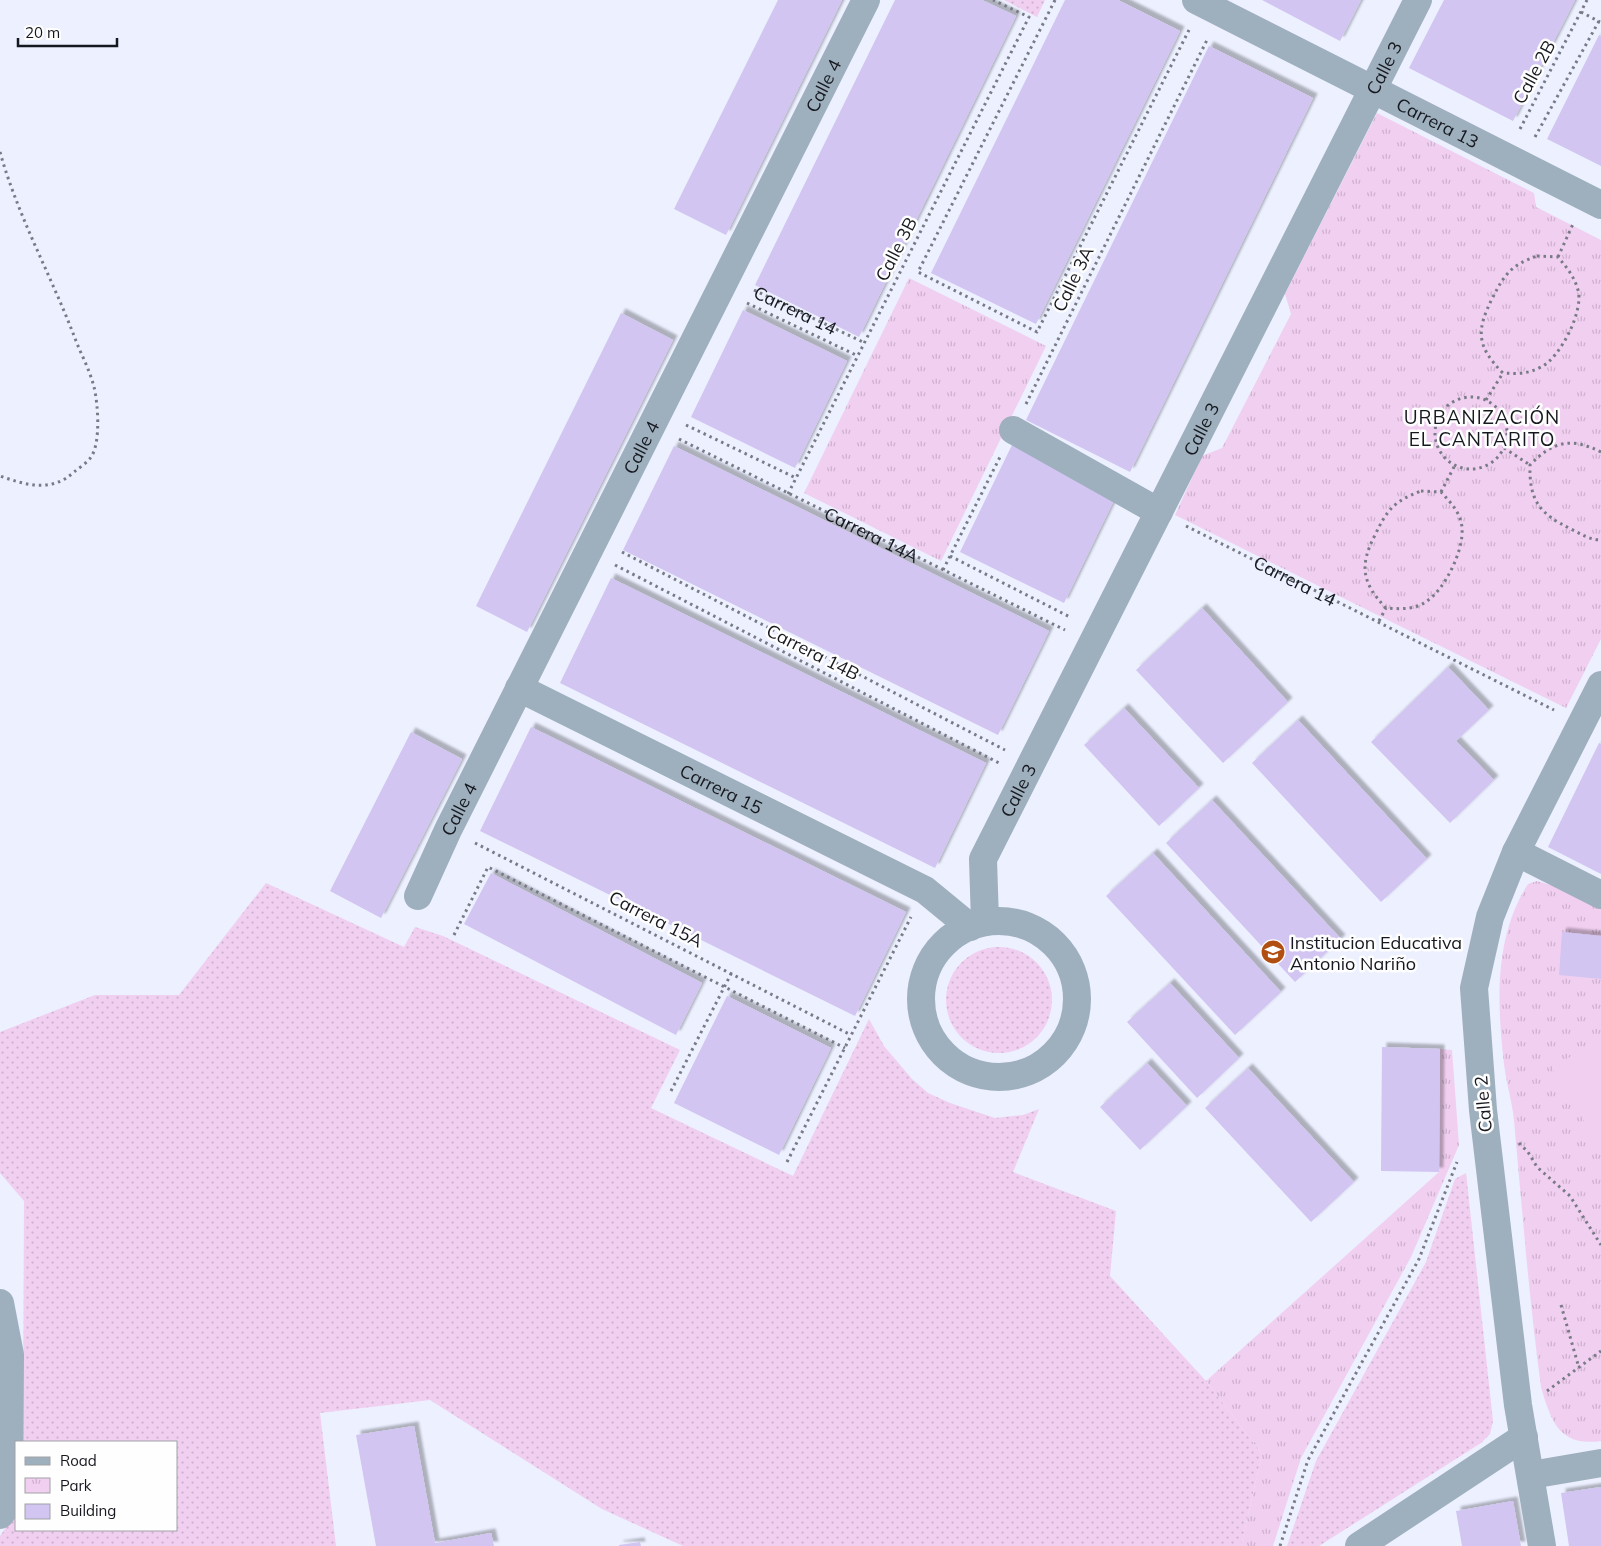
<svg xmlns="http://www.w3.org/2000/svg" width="1601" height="1546" viewBox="0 0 1601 1546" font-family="Mulish,sans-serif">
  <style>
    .grass { fill: url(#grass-dots) }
    .park { fill: url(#park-tufts) }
    .pitch { fill: #f1cff1 }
    .building { fill: #d2c5f2; filter: url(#shadow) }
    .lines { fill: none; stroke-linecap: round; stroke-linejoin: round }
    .path { stroke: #787b85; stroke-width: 3; stroke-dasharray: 2.5 4; stroke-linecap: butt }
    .street { stroke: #9eafbd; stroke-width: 28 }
    .labels { text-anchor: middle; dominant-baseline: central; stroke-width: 5; stroke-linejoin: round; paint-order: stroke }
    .street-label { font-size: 18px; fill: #16181f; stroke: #fefefe }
    .poi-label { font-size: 18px; fill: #16181f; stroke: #fefefe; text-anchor: start }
    .neighbourhood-label { font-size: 19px; letter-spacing: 1px; fill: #16181f; stroke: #fefefe }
  </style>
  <defs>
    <pattern id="grass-dots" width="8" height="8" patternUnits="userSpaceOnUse" patternTransform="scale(1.25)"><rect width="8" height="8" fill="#f1cff1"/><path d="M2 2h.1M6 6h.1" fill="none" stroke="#ceb1ce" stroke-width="1.8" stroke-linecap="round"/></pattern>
    <pattern id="park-tufts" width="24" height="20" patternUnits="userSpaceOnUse" patternTransform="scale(1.25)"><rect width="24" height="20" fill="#f1cff1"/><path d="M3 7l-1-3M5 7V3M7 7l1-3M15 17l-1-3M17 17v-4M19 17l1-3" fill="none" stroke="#ceb1ce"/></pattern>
    <filter id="shadow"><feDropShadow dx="4.5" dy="-4.5" stdDeviation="1" flood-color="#0004"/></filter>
  </defs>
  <rect width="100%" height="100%" fill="#ecf0ff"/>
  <!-- grass -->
  <path class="grass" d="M 1004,0 L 1045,0 L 1037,17 Z
    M 266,883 L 404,947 L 415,927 L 443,936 L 680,1050 L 651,1108 L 793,1176 L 869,1019 L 884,1046 L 912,1079 L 928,1093 L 950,1103 L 995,1118 L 1023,1115 L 1039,1109 L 1013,1172 L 1116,1211 L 1110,1276 L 1206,1381 L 1262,1454 L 1241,1546 L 683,1546 L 602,1509 L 430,1400 L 320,1413 L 336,1546 L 0,1546 L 0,1536 L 16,1513 L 16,1530 L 176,1530 L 176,1442 L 23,1442 L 24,1201 L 0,1173 L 0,1032 L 95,995 L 179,995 Z
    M946 1000a53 53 0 1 1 106 0a53 53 0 1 1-106 0Z
    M 1466,1173 L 1493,1421 L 1490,1434 L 1481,1443 L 1319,1546 L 1287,1546 L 1316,1461 L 1426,1262 L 1455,1179 Z"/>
  <!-- park -->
  <path class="park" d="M 1377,113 L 1534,193 L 1536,207 L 1601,240 L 1601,639 L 1566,708 L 1175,515 L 1202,456 L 1222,448 L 1291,314 L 1285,294 Z
    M 909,278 L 1046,346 L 941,561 L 804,493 Z
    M 1537,881 L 1581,894 L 1601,904 L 1601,1441 C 1559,1447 1551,1421 1541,1387 C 1529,1298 1522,1209 1514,1120 C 1512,1101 1506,1082 1504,1064 C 1497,1003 1494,937 1528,884 Z
    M 1440,1049 L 1452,1050 L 1459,1145 L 1411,1257 L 1301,1458 L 1273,1546 L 1241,1546 L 1262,1454 L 1206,1381 L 1439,1172 Z"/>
  <!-- pitch -->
  <path class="pitch" d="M 1601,1038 L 1601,1149 L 1552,1068 Z"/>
  <!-- building -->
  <path class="building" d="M 778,0 L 842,0 L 726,235 L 674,209 Z
    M 895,0 L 982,0 L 1016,16 L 859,337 L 755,285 Z
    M 1065,0 L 1118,0 L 1180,31 L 1036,324 L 931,273 Z
    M 1262,0 L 1361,0 L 1340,41 Z
    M 1444,0 L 1575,0 L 1513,121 L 1409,68 Z
    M 1599,35 L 1601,36 L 1601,166 L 1547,139 Z
    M 1209,46 L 1313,98 L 1130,472 L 1026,420 Z
    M 743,310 L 847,361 L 795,468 L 691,417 Z
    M 621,313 L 673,340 L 527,632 L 476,606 Z
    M 1012,445 L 1116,496 L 1064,603 L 960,552 Z
    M 674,446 L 1049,631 L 998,735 L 623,550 Z
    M 611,578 L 986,763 L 935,868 L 560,683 Z
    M 1202,608 L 1288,702 L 1223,763 L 1136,670 Z
    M 1448,667 L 1489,710 L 1456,741 L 1494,780 L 1450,823 L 1371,742 Z
    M 1124,708 L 1199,788 L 1159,826 L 1084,745 Z
    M 1298,720 L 1427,859 L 1381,902 L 1252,763 Z
    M 531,727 L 906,912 L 855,1016 L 480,831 Z
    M 411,732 L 462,759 L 381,918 L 330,891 Z
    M 1599,743 L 1601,744 L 1601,874 L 1548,847 Z
    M 1212,800 L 1341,939 L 1295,982 L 1166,843 Z
    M 1153,853 L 1281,992 L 1235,1035 L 1106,896 Z
    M 491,873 L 702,983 L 676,1035 L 464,924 Z
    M 1562,932 L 1601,936 L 1601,979 L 1559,975 Z
    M 1170,983 L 1239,1058 L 1197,1098 L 1127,1022 Z
    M 727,996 L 831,1048 L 779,1155 L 674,1103 Z
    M 1382,1047 L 1440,1049 L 1439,1172 L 1381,1171 Z
    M 1147,1063 L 1187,1106 L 1140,1150 L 1100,1107 Z
    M 1248,1068 L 1354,1182 L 1311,1222 L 1205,1108 Z
    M 414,1426 L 435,1543 L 491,1533 L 494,1546 L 376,1546 L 356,1435 Z
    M 1601,1487 L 1601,1546 L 1569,1546 L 1561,1493 Z
    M 1513,1501 L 1521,1546 L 1462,1546 L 1456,1511 Z
    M 640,1542 L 641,1546 L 619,1546 L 619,1545 Z"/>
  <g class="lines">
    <!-- path -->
    <g class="path">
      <path d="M 1055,0 L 918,272 L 1037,332 L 1189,30"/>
      <path d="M 1581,12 L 1600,22"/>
      <path d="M 1520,129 L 1587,0"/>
      <path d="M 1535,137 L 1599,21"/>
      <path d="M 0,152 C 18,217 52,277 76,341 C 82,356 90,371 94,387 C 98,403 101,443 91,457 C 87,463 79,468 74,472 C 51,493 26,485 0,476"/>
      <path d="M 1537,256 L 1558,257 C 1567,268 1574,276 1578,290 C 1584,311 1560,358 1541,367 C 1528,374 1517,374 1503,373 C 1476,346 1476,330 1493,297 C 1505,273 1512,265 1537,256 Z"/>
      <path d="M 1558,257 L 1573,224"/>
      <path id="s1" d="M 754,290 L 865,343"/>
      <path d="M 747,303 L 858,356"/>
      <circle cx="1471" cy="433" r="36"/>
      <path d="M 1486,400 L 1503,373"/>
      <path d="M 1026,404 L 1207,40"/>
      <path d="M 686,425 L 796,478"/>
      <path id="s2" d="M 679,439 L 1065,630"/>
      <path d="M 1504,448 L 1530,465"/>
      <path d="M 1601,452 C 1571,437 1553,441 1530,465 C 1529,501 1540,514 1571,529 C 1581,534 1590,540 1601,540"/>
      <path d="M 1421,491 L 1441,492 C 1451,503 1461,513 1462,528 C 1464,550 1445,589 1427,601 C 1415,610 1400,609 1386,608 C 1362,583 1359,566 1375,535 C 1387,510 1394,501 1421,491 Z"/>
      <path d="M 1441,492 L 1455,465"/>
      <path d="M 788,494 L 1029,17 L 993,0"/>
      <path id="s3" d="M 1186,526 L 1554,710"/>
      <path d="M 622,552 L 1005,750"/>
      <path d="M 950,556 L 1070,617"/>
      <path d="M 615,565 L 999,763"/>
      <path d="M 943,570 L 1000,457"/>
      <path d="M 1379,621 L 1386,608"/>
      <path d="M 475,843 L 851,1035"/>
      <path d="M 454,935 L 488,867 L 845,1048"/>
      <path d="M 671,1091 L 732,972"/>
      <path d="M 1519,1143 L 1528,1152 L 1537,1167 L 1570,1196 L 1601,1245"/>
      <path d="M 787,1162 L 911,917"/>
      <path d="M 1561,1305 L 1579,1368"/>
      <path d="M 1547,1391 L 1601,1351"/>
      <path d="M 1280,1546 L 1308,1460 L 1419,1259 L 1457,1162"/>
    </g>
    <!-- street -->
    <g class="street">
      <path id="s4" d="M 1196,0 L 1601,205"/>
      <path d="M 1013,430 L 1159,512"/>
      <path id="s5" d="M 519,688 L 925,890 L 970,927"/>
      <path d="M 1516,852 L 1601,895"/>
      <path id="s6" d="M 418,896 L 448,830 L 866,0"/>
      <circle cx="999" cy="999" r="78"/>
      <path id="s7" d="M 985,922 L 983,859 L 1418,0"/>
      <path d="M 0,1303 L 10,1355 L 9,1503 L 0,1515"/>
      <path d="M 1531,1475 L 1601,1463"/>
      <path d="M 1359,1546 L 1524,1437"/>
      <path d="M 1542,1546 L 1518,1405 L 1483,1110 L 1474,988 L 1490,917 L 1516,852 L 1601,685"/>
    </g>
  </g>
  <!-- icons -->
  <defs>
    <symbol id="university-disc" viewBox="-11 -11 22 22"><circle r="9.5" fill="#b14f12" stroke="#fefefe"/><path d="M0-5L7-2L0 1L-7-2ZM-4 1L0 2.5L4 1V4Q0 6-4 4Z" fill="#fff"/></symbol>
  </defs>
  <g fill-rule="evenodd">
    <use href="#university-disc" x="1259" y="938" width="28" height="28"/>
  </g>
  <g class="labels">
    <!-- street labels -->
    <g class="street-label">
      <text stroke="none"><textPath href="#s7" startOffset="950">Calle 3</textPath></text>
      <text transform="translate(1534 72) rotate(-62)">Calle 2B</text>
      <text stroke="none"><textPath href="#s6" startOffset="906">Calle 4</textPath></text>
      <text stroke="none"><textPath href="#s4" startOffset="271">Carrera 13</textPath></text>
      <text transform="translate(896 249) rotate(-63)">Calle 3B</text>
      <text transform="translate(1073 279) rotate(-64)">Calle 3A</text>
      <text stroke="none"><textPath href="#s1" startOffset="46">Carrera 14</textPath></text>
      <text stroke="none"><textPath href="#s7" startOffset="545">Calle 3</textPath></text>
      <text stroke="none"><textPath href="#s6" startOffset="501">Calle 4</textPath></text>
      <text stroke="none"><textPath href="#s2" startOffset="215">Carrera 14A</textPath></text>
      <text stroke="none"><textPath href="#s3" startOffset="122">Carrera 14</textPath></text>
      <text transform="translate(813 652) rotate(27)">Carrera 14B</text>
      <text stroke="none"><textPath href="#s5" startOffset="226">Carrera 15</textPath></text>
      <text stroke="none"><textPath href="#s7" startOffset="140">Calle 3</textPath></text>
      <text stroke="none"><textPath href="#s6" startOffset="96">Calle 4</textPath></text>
      <text transform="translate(656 919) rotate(27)">Carrera 15A</text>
      <text transform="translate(1483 1104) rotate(-95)">Calle 2</text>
    </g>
    <!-- poi labels -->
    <g class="poi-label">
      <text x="1290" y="942">Institucion Educativa<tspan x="1290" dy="21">Antonio Nariño</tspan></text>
    </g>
    <!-- neighbourhood labels -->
    <g class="neighbourhood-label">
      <text x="1482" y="417">URBANIZACIÓN<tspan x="1482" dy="22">EL CANTARITO</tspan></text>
    </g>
  </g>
  <!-- legend -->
  <rect x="15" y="1441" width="162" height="90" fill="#fefefe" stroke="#a1a2a5"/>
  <rect x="25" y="1457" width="25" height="8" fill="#9eafbd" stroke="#a1a2a5"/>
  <text x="60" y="1466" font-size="15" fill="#16181f">Road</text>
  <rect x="25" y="1478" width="25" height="15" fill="url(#park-tufts)" stroke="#a1a2a5"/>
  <text x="60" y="1491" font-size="15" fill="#16181f">Park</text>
  <rect x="25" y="1504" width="25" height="15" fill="#d2c5f2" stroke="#a1a2a5"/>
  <text x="60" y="1516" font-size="15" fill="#16181f">Building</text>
  <!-- scale -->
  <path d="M18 38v8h99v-8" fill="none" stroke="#16181f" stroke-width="2.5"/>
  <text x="25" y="38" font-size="15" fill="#16181f" stroke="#fefefe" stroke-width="4" paint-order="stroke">20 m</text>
</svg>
